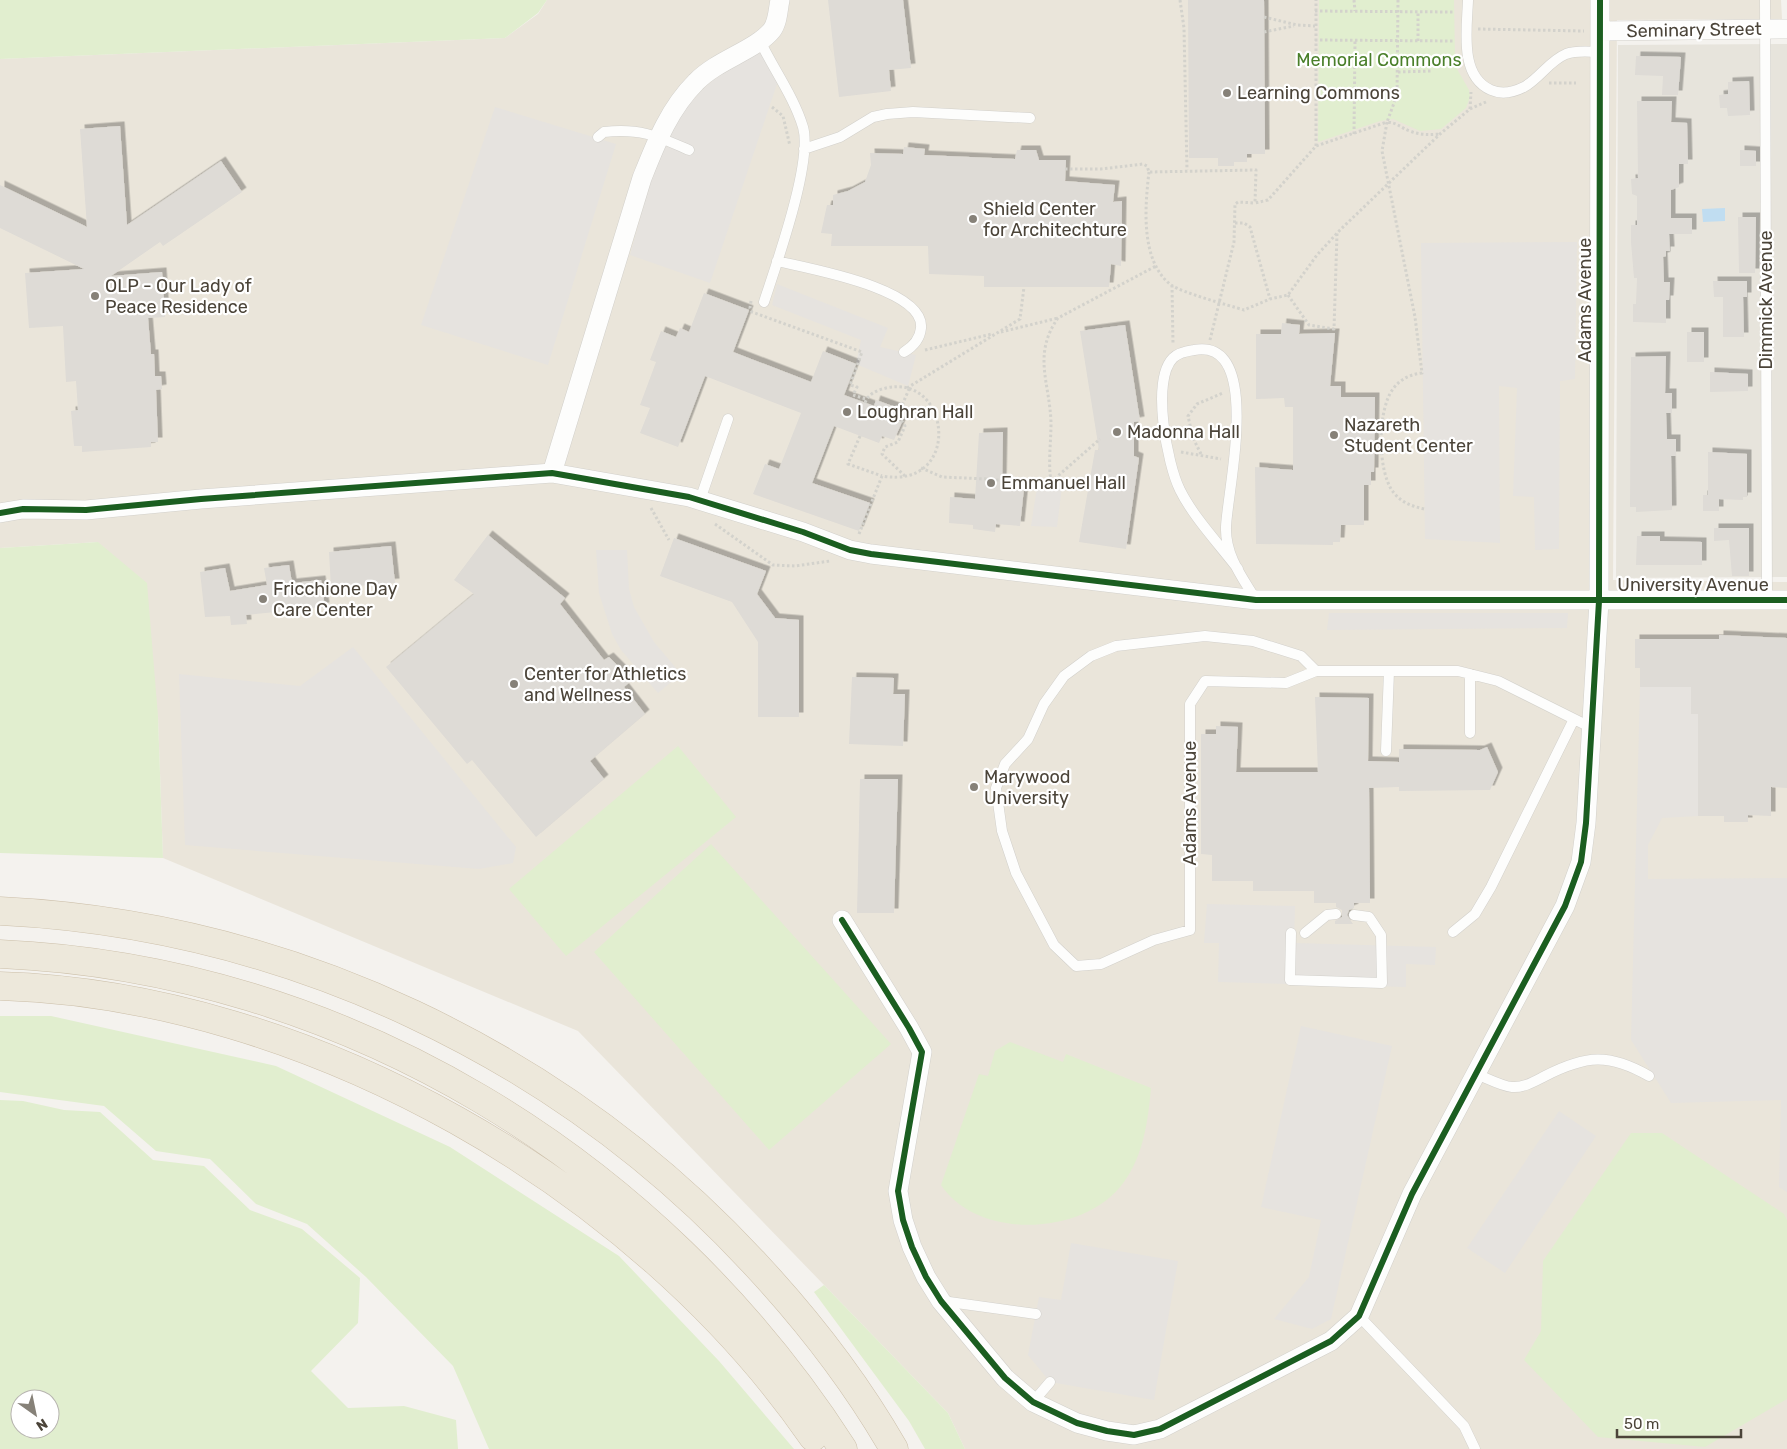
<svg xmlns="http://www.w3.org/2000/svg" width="1787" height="1449" viewBox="0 0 1787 1449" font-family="Rubik,sans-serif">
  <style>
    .residential { fill: #e7e4dc }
    .education { fill: #eae5da }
    .green { fill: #e1eecf; fill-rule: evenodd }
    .parking { fill: #e6e3df }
    .water { fill: #c0ddf1 }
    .building { fill: #dedbd6; filter: url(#shadow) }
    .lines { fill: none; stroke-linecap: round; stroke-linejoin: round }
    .service-casing { stroke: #d2d0cb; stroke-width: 11 }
    .minor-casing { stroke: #d2d0cb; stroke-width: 20 }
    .motorway-casing { stroke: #ccbfa9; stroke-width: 29 }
    .path { stroke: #d3d2cc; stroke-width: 3; stroke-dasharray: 2.5 2.5; stroke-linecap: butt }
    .service { stroke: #fdfdfc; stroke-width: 10 }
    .minor { stroke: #fdfdfc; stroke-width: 19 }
    .motorway { stroke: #ede8db; stroke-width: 28 }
    .cycleway-casing { stroke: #fff; stroke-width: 9 }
    .cycleway { stroke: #1b5e20; stroke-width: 6 }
    .poi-dot { fill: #868178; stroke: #fff; stroke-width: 2 }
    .labels { text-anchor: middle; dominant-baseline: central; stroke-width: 4.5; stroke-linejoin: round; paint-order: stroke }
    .street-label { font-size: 18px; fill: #4b4439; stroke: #fff }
    .park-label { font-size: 18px; fill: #4a7f2a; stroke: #fff }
    .poi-label { font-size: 18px; fill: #4b4439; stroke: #fff; text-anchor: start }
  </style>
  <defs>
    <filter id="shadow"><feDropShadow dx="4.5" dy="-4.5" stdDeviation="0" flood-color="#0004"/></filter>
  </defs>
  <rect width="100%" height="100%" fill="#f4f2ee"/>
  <!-- residential -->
  <path class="residential" d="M 1787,44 L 1787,577 L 1616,578 L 1618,45 Z"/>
  <!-- education -->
  <path class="education" d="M 547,0 L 1781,0 L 1782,19 L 1617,20 L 1613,580 L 1787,582 L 1787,1449 L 965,1449 L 948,1413 L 578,1031 L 163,858 L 158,716 L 98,542 L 0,548 L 0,59 L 505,38 L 538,14 Z"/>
  <!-- green -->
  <path class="green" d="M 0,0 L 547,0 L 538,13 L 505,38 L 0,59 Z
    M 1319,0 L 1454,0 L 1455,58 L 1457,69 L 1469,90 L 1470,97 L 1466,108 L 1441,129 L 1420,131 L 1393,119 L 1380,121 L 1318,142 Z
    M 98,542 L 147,583 L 158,716 L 163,858 L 0,853 L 0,548 Z
    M 678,746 L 736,817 L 566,956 L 509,889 Z
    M 711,844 L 891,1044 L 769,1150 L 594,952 Z
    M 0,1016 L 51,1016 L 276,1066 L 450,1147 L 619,1256 L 719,1361 L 794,1449 L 489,1449 L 453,1366 L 366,1277 L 307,1224 L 256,1204 L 210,1159 L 156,1151 L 104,1106 L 0,1092 Z
    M 1010,1042 L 1063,1062 L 1066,1054 L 1151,1088 C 1148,1120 1144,1154 1124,1182 C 1086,1236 978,1241 941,1185 L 979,1074 L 988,1076 L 995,1051 Z
    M 0,1100 L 23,1101 L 64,1110 L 100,1112 L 153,1160 L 204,1166 L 250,1210 L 302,1229 L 360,1278 L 358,1323 L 311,1371 L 348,1408 L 404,1406 L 456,1420 L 458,1449 L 0,1449 ZM 20,1399 L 50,1399 L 50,1429 L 20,1429 Z
    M 1631,1133 L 1662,1133 L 1784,1214 L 1787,1220 L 1787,1399 L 1705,1447 L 1598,1437 L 1524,1360 L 1541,1331 L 1543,1261 Z
    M 824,1285 L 948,1413 L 965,1449 L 925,1449 L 909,1421 L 814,1292 Z"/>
  <!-- parking -->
  <path class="parking" d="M 764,49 L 779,78 L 710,283 L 630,255 L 651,180 L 666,140 L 683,111 L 704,88 L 729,67 Z
    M 495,107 L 616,144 L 548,365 L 421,325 Z
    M 1577,242 L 1575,379 L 1560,381 L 1559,549 L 1535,550 L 1534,497 L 1513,496 L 1517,388 L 1499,386 L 1500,543 L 1425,539 L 1421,243 Z
    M 777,284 L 888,328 L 880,347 L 916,355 L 908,386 L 856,364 L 861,340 L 772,305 Z
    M 1038,481 L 1051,482 L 1062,487 L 1057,527 L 1031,526 Z
    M 596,550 L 627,550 L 629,589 L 634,607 L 654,642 L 681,674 L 658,693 L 621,650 L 612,634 L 599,593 Z
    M 1329,613 L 1568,613 L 1567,628 L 1327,630 Z
    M 353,647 L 516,847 L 513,863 L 479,869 L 185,845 L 179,674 L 300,686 Z
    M 1640,687 L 1691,687 L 1691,714 L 1698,714 L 1698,816 L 1662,818 L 1648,845 L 1648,879 L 1787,878 L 1787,1192 L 1779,1187 L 1781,1100 L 1671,1103 L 1631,1040 Z
    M 1207,904 L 1295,906 L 1294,943 L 1436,947 L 1435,965 L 1406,964 L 1406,987 L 1218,982 L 1219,943 L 1204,943 Z
    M 1301,1026 L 1392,1046 L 1331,1319 L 1312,1329 L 1274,1319 L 1309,1277 L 1321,1220 L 1261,1207 Z
    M 1559,1111 L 1596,1136 L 1505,1273 L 1467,1248 Z
    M 1071,1243 L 1178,1261 L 1154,1400 L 1050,1382 L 1028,1355 L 1039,1297 L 1061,1300 Z"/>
  <!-- water -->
  <path class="water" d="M 1725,208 L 1725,221 L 1703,222 L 1702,209 Z"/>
  <!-- building -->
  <path class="building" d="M 828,0 L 903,0 L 911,68 L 889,70 L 891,91 L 839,97 Z
    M 1188,0 L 1264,0 L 1265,154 L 1247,154 L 1247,162 L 1234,162 L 1234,166 L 1218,166 L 1218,158 L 1189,158 Z
    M 1636,56 L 1681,57 L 1678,95 L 1662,95 L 1663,76 L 1635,75 Z
    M 1749,81 L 1750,115 L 1728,116 L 1727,108 L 1720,108 L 1719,95 L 1728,94 L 1728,82 Z
    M 1637,101 L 1672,101 L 1671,122 L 1687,123 L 1688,164 L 1679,164 L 1679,187 L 1671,190 L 1671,218 L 1692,218 L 1692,234 L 1669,234 L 1670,251 L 1666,251 L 1666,256 L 1663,257 L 1664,282 L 1670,282 L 1669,300 L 1666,300 L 1666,323 L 1633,322 L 1633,304 L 1636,304 L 1637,278 L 1634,278 L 1631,242 L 1631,225 L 1637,225 L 1637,196 L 1632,194 L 1631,179 L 1638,178 Z
    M 120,126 L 127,225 L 221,161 L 242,192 L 163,246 L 160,242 L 111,276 L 162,272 L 165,317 L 148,318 L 151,354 L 154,354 L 155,376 L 161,376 L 162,389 L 156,390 L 158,442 L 151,442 L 151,447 L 82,452 L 82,446 L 74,446 L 71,411 L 78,410 L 76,381 L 66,382 L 63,326 L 29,328 L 25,273 L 84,269 L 0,228 L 0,185 L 87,227 L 80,129 Z
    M 904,147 L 925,149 L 924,155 L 1015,159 L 1017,150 L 1036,150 L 1039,160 L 1066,160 L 1065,181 L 1115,185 L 1113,202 L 1122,201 L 1121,266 L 1111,264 L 1109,287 L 984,287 L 984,276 L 929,274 L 928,246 L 831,246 L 832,234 L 821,233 L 827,205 L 833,205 L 833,195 L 848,191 L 865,182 L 871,165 L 870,153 L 903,154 Z
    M 1740,150 L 1756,151 L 1756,166 L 1740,166 Z
    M 1738,217 L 1756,217 L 1755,273 L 1739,273 Z
    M 1713,281 L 1747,281 L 1747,297 L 1743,297 L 1744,337 L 1723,337 L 1723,297 L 1714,297 Z
    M 704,293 L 749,310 L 733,352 L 811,382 L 823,351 L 856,364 L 844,395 L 874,406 L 876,400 L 898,408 L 894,419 L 902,422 L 894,440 L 882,436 L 879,443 L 834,426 L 812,483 L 870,503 L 859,531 L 753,494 L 765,464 L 779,469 L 801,413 L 705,376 L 678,447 L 640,433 L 650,408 L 640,405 L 656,362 L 650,360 L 661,331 L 676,337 L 680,328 L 689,332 Z
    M 1282,323 L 1300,325 L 1299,334 L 1335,333 L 1330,386 L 1341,386 L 1341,397 L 1375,397 L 1374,472 L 1371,472 L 1371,485 L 1364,485 L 1364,525 L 1341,525 L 1340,542 L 1333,542 L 1333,545 L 1256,544 L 1255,467 L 1293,470 L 1293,407 L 1285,407 L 1284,398 L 1256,399 L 1256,334 L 1281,334 Z
    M 1125,325 L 1140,421 L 1134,422 L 1134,456 L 1139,458 L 1126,549 L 1079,542 L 1095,450 L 1099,450 L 1080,331 Z
    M 1687,332 L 1704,332 L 1704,362 L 1687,362 Z
    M 1666,356 L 1665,393 L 1672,393 L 1672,413 L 1666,413 L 1667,439 L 1676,439 L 1676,456 L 1671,456 L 1672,510 L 1636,512 L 1636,507 L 1630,507 L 1631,357 Z
    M 1710,372 L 1748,374 L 1748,391 L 1710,392 Z
    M 1003,432 L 1002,486 L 1024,488 L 1020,526 L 996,524 L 995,532 L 973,529 L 973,525 L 949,523 L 950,497 L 975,499 L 979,433 Z
    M 1708,452 L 1747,454 L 1747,497 L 1743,497 L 1743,500 L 1719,499 L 1719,511 L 1703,511 L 1703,495 L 1708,495 Z
    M 1714,528 L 1749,528 L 1749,576 L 1732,576 L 1729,540 L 1714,541 Z
    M 488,535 L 565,598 L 560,604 L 604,660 L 609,657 L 632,680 L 624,687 L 645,714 L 590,761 L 604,779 L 536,837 L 472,760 L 467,764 L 386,667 L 474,594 L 454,580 Z
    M 1637,536 L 1660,536 L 1660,541 L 1702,542 L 1702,565 L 1636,565 Z
    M 674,538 L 766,571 L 757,594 L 775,618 L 799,620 L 799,717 L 758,717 L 758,642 L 732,602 L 660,576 Z
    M 391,546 L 395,583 L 331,588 L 329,552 Z
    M 289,565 L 292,583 L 321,580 L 325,607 L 246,615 L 247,624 L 231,625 L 230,616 L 205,617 L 200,572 L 225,568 L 230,591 L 267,585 L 264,568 Z
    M 1719,635 L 1787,638 L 1787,788 L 1771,787 L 1771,816 L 1748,815 L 1748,822 L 1724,822 L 1724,816 L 1698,816 L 1698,714 L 1691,714 L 1691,687 L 1640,687 L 1640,668 L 1635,668 L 1635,639 L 1719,639 Z
    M 852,677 L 894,678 L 893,694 L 905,694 L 903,746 L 849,744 Z
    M 1315,697 L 1369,698 L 1368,761 L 1399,762 L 1399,749 L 1480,750 L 1487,747 L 1498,772 L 1490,790 L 1399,791 L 1399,787 L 1369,788 L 1370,903 L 1354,903 L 1354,908 L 1349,910 L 1347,915 L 1353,924 L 1335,924 L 1335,921 L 1342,917 L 1342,910 L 1336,907 L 1336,903 L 1314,903 L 1314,891 L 1253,891 L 1253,881 L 1212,881 L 1212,855 L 1201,854 L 1201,734 L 1216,734 L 1216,726 L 1238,727 L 1236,772 L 1318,772 Z
    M 860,779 L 898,779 L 894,913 L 857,913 Z"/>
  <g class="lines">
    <defs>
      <path id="service" d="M 1468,0 C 1467,29 1459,76 1491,90 C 1502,95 1514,92 1524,87 C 1540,78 1549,61 1566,54 C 1577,50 1589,52 1600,52
        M 1765,0 L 1767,600
        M 760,41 C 774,70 794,97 803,127 C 813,162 776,265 764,302
        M 598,137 L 604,132 C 640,128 657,136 689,150
        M 804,149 L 840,137 L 873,117 L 887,114 L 913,112 L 1030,118
        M 777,261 C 805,268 925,288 921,328 C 920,339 914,346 904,352
        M 700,500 L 728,419
        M 1238,569 C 1219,544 1194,518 1180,490 C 1167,464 1151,380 1173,358 C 1178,353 1187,351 1194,350 C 1264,337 1227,492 1226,527 C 1225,555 1242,577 1256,600
        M 1316,671 L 1301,656 L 1253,641 L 1205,636 L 1116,646 L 1091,656 L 1064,676 L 1044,704 L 1028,739 L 1005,764 L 996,788 L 1002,831 L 1016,873 L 1054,945 L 1076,966 L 1101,964 L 1154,940 L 1190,930 L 1190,704 L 1205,681 L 1286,683 L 1316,671 L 1458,671 L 1498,681 L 1592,728
        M 1470,674 L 1470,733
        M 1386,751 L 1389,671
        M 1453,932 L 1475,914 L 1491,887 L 1574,719
        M 1291,933 L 1290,980 L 1382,983 L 1381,935 L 1369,917 L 1354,915
        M 1305,933 L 1327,915 L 1336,914
        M 1476,1074 C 1487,1078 1501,1086 1512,1087 C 1524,1088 1535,1081 1545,1076 C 1586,1055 1609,1053 1649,1076
        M 942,1301 L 1036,1314
        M 1359,1316 L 1464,1426 L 1475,1449
        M 1033,1402 L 1050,1382"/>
      <path id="minor" d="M 1600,31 L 1787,29
        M 552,473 L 642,178 C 656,143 669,109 696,82 C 717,60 756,50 772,30 C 778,22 778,9 780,0
        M 0,513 L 23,509 L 86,510 L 201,499 L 552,473 L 689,497 L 803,532 L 850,550 L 871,554 L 1256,600 L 1787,600
        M 842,920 L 909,1028 L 922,1052 L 898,1191 L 903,1220 L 912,1247 L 926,1277 L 941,1301 L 1005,1378 L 1033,1402 L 1077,1423 L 1107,1431 L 1134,1435 L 1160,1429 L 1331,1341 L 1359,1316 L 1412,1194 L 1565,906 L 1581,862 L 1586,823 L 1599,601 L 1600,0"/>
      <path id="motorway" d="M 0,911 C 288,925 562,1054 757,1266 C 809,1322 856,1383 894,1449
        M 0,954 C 344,969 658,1161 843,1449
        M 0,986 C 308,995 639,1185 813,1437"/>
    </defs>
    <!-- service casing -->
    <use href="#service" class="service-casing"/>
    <!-- minor casing -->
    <use href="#minor" class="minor-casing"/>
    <!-- motorway casing -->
    <use href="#motorway" class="motorway-casing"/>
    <!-- path -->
    <path class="path" d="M 1180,0 L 1184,28 L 1187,170
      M 1354,0 L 1355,11
      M 1398,0 L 1397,95 L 1387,122 C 1398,123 1401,128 1410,131 C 1420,135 1429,135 1440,134
      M 1315,11 L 1454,12
      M 1264,17 L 1297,25 L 1315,26
      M 1478,29 L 1584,31
      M 1264,32 L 1294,26
      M 1315,40 L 1455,41
      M 1418,41 L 1418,12
      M 1398,72 L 1431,71
      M 1549,83 L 1576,83
      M 772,107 L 783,116 L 790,146
      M 1470,109 L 1471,92
      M 1387,122 L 1382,151 L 1415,317 L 1422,373 C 1411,374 1400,379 1393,389 C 1377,410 1377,473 1394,493 C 1402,503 1412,506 1424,509
      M 1354,134 L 1355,41
      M 1316,146 L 1316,0
      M 1065,169 L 1101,169 L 1143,164 L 1147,166 L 1149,172 L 1256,170 L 1255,203 L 1268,200 L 1316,146 L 1387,122
      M 1149,172 C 1145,206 1140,261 1171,285 C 1183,293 1228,305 1244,310 L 1270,299 L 1288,295 L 1317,255 L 1340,230 L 1440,134 L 1470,109 L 1486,102
      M 1235,223 L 1244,223 L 1250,227 L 1270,299
      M 1172,285 L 1173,344
      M 1288,295 L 1309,325 L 1334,329 L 1337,233
      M 751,301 L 750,308 L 752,312 L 862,352 L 850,385 L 857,387 L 853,395 L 866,399
      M 1001,332 L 1058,318
      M 1210,340 L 1234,242 L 1235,204 L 1238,202 L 1255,203
      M 925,350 L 992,334
      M 907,388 L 1020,319 L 1024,287
      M 860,436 L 848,464 L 882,476
      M 1181,452 L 1221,459
      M 1201,454 L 1193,438 L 1188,416 L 1197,404 L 1223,393
      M 921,468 L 942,477 L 987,479
      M 905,476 L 882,454 L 885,447 L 898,442 L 905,426 L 898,415 L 909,389
      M 996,480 L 1051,482 L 1100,439
      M 1051,482 C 1048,462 1051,443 1051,423 C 1050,383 1032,355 1058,318 L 1156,266
      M 651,508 L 669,540
      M 715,524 L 773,565 L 795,566 L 830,561
      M 859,534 L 882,476 C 963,490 951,373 886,388 C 877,390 868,394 865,403"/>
    <!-- service -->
    <use href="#service" class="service"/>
    <!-- minor -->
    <use href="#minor" class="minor"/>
    <!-- motorway -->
    <use href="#motorway" class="motorway"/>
    <defs>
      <path id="cycleway" d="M 0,513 L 23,509 L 86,510 L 201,499 L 552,473 L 689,497 L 803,532 L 850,550 L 871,554 L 1256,600 L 1787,600
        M 842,920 L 909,1028 L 922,1052 L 898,1191 L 903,1220 L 912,1247 L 926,1277 L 941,1301 L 1005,1378 L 1033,1402 L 1077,1423 L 1107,1431 L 1134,1435 L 1160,1429 L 1331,1341 L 1359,1316 L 1412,1194 L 1565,906 L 1581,862 L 1586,823 L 1599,601 L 1600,0"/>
    </defs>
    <!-- cycleway casing -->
    <use href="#cycleway" class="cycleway-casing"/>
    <!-- cycleway -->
    <use href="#cycleway" class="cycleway"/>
  </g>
  <!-- markers -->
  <g class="poi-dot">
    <circle cx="1227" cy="93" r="5"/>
    <circle cx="973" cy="219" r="5"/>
    <circle cx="95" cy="296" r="5"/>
    <circle cx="847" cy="412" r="5"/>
    <circle cx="1117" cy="432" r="5"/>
    <circle cx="1334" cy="435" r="5"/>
    <circle cx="991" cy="483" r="5"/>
    <circle cx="263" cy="599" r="5"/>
    <circle cx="514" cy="684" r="5"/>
    <circle cx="974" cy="787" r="5"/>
  </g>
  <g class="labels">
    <!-- street labels -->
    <g class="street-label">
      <text transform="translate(1694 30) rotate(-1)">Seminary Street</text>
      <text transform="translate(1585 300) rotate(-90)">Adams Avenue</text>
      <text transform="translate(1766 300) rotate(-90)">Dimmick Avenue</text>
      <text x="1693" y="585">University Avenue</text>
      <text transform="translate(1190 803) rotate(-90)">Adams Avenue</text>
    </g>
    <!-- park labels -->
    <g class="park-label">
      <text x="1379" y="60">Memorial Commons</text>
    </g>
    <!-- poi labels -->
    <g class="poi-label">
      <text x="1237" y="93">Learning Commons</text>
      <text x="983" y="209">Shield Center<tspan x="983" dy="21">for Architechture</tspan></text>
      <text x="105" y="286">OLP - Our Lady of<tspan x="105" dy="21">Peace Residence</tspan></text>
      <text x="857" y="412">Loughran Hall</text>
      <text x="1344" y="425">Nazareth<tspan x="1344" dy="21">Student Center</tspan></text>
      <text x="1127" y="432">Madonna Hall</text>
      <text x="1001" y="483">Emmanuel Hall</text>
      <text x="273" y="589">Fricchione Day<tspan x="273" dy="21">Care Center</tspan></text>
      <text x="524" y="674">Center for Athletics<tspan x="524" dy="21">and Wellness</tspan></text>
      <text x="984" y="777">Marywood<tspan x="984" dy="21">University</tspan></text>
    </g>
  </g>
  <!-- north arrow -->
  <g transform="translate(35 1414) rotate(147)"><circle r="24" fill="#ffffff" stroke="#b7b4b0"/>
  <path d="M0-4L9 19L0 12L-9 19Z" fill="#868178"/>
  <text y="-8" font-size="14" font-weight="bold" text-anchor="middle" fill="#4b4439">N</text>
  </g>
  <!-- scale -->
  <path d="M1617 1429v8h124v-8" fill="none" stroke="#4b4439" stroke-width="2.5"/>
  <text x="1624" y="1429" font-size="15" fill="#4b4439" stroke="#ffffff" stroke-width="4" paint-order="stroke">50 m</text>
</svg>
